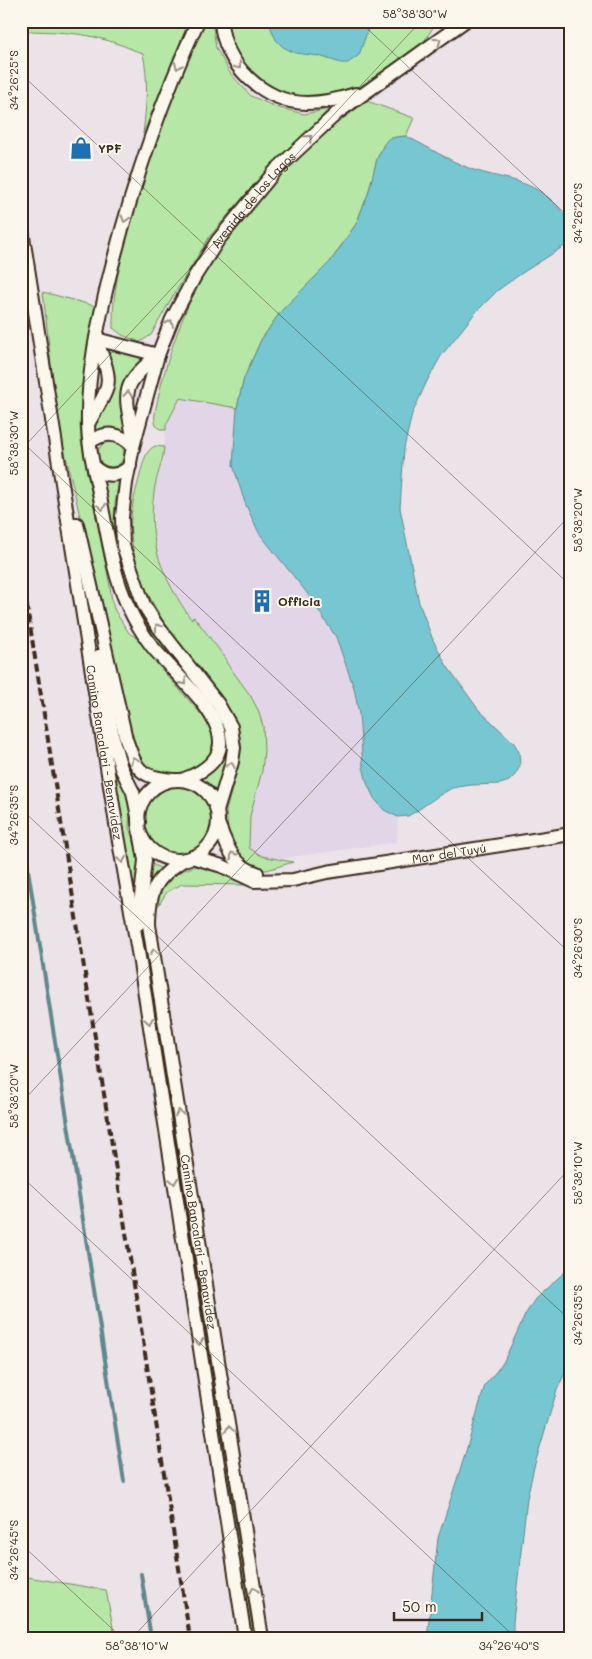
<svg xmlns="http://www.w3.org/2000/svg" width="592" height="1659" viewBox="0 0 592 1659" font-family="Mali,sans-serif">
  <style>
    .built { fill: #e2d5e7 }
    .green { fill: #b7e7a6; stroke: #798862 }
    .water { fill: #77c7d2; stroke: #5f888a }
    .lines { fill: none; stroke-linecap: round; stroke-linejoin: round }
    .stream { stroke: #5f888a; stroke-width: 4 }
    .secondary-casing { stroke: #3b2a1e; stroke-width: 16 }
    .secondary { stroke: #fbf7ec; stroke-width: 12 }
    .rail { stroke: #3b2a1e; stroke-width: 4; stroke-dasharray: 8 4; stroke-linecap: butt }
    .oneway { stroke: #9b9085 }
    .ticks { fill: none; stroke: #3b2a1e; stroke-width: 1; stroke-opacity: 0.45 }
    .labels { text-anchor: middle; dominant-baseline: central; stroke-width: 4; stroke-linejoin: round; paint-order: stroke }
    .poi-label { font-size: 12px; font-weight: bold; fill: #3b2a1e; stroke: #fbf7ec; text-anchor: start }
    .street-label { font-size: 12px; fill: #3b2a1e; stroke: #fbf7ec }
    .neatline { fill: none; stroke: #3b2a1e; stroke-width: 2 }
    .ticks-label { font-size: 12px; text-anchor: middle; fill: #3b2a1e }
  </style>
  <rect width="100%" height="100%" fill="#ece3e9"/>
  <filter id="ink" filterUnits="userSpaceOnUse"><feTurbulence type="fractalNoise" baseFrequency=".02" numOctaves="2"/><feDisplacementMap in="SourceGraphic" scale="10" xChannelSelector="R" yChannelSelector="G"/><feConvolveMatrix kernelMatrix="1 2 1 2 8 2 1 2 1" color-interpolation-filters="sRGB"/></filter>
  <g filter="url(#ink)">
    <!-- built -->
    <path class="built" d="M 180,398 L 237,408 L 233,465 L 245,503 L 259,533 L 307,593 L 336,637 L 354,688 L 359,714 L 363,767 L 367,783 L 384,810 L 398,817 L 397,842 L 278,859 L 262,856 L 249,848 L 250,816 L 262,771 L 226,662 L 227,661 L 194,617 L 192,619 L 176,596 L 163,572 L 154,542 L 154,491 L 163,460 L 166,425 Z"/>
    <!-- green -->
    <path class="green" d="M 21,21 L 189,21 L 143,134 C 146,108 149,80 143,54 C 119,43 94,35 68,33 C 52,31 37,32 21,30 Z
      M 204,21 L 212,21 L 216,48 L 230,73 L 251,96 L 276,107 L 304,114 L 329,109 L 256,182 L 210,236 L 170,301 L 151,335 L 140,342 L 122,335 L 113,328 C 112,288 123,250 134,212 C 153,146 178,84 204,21 Z
      M 227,21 L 437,21 L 422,45 L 407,58 L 354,90 L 309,99 L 282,93 L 256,78 L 243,64 L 233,47 Z
      M 367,101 L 414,118 L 406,136 L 396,137 L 384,144 L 377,159 L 368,194 L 356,224 L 330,262 L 281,311 L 261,340 L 244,378 L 237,408 L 180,398 L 166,425 L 166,430 C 150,430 155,413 157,403 C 165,365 178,326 195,291 C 199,282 205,274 210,265 C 234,227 262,189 295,158 C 317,137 343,119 367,101 Z
      M 43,292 L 95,306 L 83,386 L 80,424 L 81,441 L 110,586 L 112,602 L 115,611 L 129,633 L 140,640 L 158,665 L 200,713 L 208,724 L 212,734 L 213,743 L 210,755 L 206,764 L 184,774 L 160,775 L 142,764 L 134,748 L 57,418 Z
      M 112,350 L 139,356 L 141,362 L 128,381 L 127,433 L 111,427 L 95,431 L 93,429 L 108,354 Z
      M98 454a13 13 0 1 1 26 0a13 13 0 1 1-26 0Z
      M 155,446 L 164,447 C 163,463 156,476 154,492 C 147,544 163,578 191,619 L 194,617 L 227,660 L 226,662 L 250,695 L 258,710 L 263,726 L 264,751 L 262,771 L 250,816 L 249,848 L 262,856 L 293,862 L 267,870 L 250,868 L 231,845 L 228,830 L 226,811 L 238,767 L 240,750 L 239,731 L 234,717 C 195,662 138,606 131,536 C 129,517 134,497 139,479 C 142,469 144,450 155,446 Z
      M 120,478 C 99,557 137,614 184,673 C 195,687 215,708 222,725 C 232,747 224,771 217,792 L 201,780 L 214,767 L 224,745 L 171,662 L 138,614 L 119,570 L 102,479 Z
      M 111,745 L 128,795 L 130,806 L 129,828 L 139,857 L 139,878 L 134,895 L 107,750 Z
      M145 820a33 33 0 1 1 66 0a33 33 0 1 1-66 0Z
      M 150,863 L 162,869 L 141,919 L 142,930 L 254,1638 L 250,1638 L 139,931 Z
      M 198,866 L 213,868 L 247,885 L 182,884 L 167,892 L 158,906 L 155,905 C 162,883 175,870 198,866 Z
      M 21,1576 L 106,1590 L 115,1638 L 21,1638 Z"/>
    <!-- water -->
    <path class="water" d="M 268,21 L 371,21 L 359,55 L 348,63 L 341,63 L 319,56 L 295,53 L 283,47 L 276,40 Z
      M 406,136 C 428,147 448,160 471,169 C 506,181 532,178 558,207 C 569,219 573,230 566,245 L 522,273 L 498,290 L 475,313 L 441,356 L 427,381 L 412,414 L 404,448 L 400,508 L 419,603 L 433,640 L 447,666 L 478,709 L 514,743 L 519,752 L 520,766 L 515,775 L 509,781 L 500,784 L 471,785 L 452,788 L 438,796 L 418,810 L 408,816 L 398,817 L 384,810 L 374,798 L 367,783 L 363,767 L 359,714 L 354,688 L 336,637 L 307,593 L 259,533 L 245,503 L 233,465 L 237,408 L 244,378 L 261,340 L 281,311 L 330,262 L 356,224 L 368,194 L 377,159 L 384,144 L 388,139 L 396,137 Z
      M 571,1269 L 571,1360 L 557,1390 L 534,1467 L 527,1498 L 513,1622 L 513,1638 L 427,1638 L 438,1538 L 464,1458 L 485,1385 L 503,1363 L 525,1315 L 535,1299 L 567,1270 Z"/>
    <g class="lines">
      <!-- stream -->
      <path class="stream" d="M 21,825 L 124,1481
        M 141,1574 L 151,1638"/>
      <defs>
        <g id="secondary">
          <path d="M 221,21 C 223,64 264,103 307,103 C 324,103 340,99 356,94"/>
          <path id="s1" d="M 21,224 L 116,824 L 140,963 L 245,1638"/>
          <path d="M 96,339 L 158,355"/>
          <path d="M 88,424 C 111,383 114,386 97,342"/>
          <path d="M 133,437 C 125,391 119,387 158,355"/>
          <path d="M 90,442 C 105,431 120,432 133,447"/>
          <path d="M 94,467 C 105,478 119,477 130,466"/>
          <path d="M 77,524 L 126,739 C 137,771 139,777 174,780"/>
          <path d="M 99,656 L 114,744 L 121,768 L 133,792 L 139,822"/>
          <path d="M 182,780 C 271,748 180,683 151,645 C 133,621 121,594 114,566 C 108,541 104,517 99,492 C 94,469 88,445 88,422 C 87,374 98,324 109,278 C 131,190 160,103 198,21"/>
          <circle cx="178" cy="820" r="40"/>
          <path id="s2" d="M 217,811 L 232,762 L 234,748 L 231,727 L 218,704 L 156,624 L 144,605 L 123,546 L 122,517 L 126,483 L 133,447 L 158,355 L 172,319 L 195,276 L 218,240 L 276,170 L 337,113 L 465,21"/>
          <path d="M 218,823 C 226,844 233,867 257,873"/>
          <path id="s3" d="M 192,857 L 222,866 L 254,881 L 293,880 L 327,872 L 571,834"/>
          <path id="s4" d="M 185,859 C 155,878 149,890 149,925 L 262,1638"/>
          <path d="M 138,924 L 145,860 L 141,837"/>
        </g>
      </defs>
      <!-- secondary casing -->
      <use href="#secondary" class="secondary-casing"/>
      <!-- secondary -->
      <use href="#secondary" class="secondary"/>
      <!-- rail -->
      <path class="rail" d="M 21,569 L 190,1638"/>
    </g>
    <!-- one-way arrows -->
    <defs><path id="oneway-chevron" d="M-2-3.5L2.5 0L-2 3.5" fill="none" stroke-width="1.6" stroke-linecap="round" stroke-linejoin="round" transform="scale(1.25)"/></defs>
    <g class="oneway">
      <use href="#oneway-chevron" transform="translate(438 41) rotate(-36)"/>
      <use href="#oneway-chevron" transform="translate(178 66) rotate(111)"/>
      <use href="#oneway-chevron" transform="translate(238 66) rotate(52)"/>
      <use href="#oneway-chevron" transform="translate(309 138) rotate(-43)"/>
      <use href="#oneway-chevron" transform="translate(125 219) rotate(107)"/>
      <use href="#oneway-chevron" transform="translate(170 323) rotate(-66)"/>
      <use href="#oneway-chevron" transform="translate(128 394) rotate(-84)"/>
      <use href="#oneway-chevron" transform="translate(102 507) rotate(80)"/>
      <use href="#oneway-chevron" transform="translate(158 627) rotate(-127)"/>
      <use href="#oneway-chevron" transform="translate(184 682) rotate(48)"/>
      <use href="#oneway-chevron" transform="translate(134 760) rotate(-115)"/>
      <use href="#oneway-chevron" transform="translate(231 765) rotate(-78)"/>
      <use href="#oneway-chevron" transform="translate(233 855) rotate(-123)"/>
      <use href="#oneway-chevron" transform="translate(122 860) rotate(80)"/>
      <use href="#oneway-chevron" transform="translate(154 952) rotate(-99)"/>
      <use href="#oneway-chevron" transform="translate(149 1021) rotate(81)"/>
      <use href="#oneway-chevron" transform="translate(179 1113) rotate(-99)"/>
      <use href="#oneway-chevron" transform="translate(174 1181) rotate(81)"/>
      <use href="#oneway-chevron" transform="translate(199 1342) rotate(81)"/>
      <use href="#oneway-chevron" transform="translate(229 1429) rotate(-99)"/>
      <use href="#oneway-chevron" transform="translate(254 1590) rotate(-99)"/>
    </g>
  </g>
  <!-- ticks -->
  <path class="ticks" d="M 359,21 L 571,219M 21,74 L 571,586M 21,441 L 571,954M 21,450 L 421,21M 21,809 L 571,1321M 21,1103 L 571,514M 21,1176 L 516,1638M 21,1544 L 122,1638M 132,1638 L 571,1167"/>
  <!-- icons -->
  <defs>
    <symbol id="shop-bare" viewBox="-9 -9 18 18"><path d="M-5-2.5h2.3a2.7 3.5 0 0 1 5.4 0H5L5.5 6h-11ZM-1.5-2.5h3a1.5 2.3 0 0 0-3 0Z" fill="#1f6fb2" stroke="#fbf7ec" stroke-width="2.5" paint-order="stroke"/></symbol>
    <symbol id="building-bare" viewBox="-9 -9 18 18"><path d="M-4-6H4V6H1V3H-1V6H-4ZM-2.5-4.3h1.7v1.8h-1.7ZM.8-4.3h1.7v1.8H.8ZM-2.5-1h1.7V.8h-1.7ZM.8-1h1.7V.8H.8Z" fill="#1f6fb2" stroke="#fbf7ec" stroke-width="2.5" paint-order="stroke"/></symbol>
  </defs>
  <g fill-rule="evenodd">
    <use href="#shop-bare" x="65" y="132" width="32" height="32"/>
    <use href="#building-bare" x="246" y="585" width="32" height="32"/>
  </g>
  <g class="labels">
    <!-- poi labels -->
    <g class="poi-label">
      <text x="98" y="148">YPF</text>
      <text x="278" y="601">Officia</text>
    </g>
    <!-- street labels -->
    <g class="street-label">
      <text stroke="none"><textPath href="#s2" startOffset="678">Avenida de los Lagos</textPath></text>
      <text stroke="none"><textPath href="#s1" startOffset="535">Camino Bancalari - Benavídez</textPath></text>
      <text stroke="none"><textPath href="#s3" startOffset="264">Mar del Tuyú</textPath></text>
      <text stroke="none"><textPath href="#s4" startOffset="401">Camino Bancalari - Benavídez</textPath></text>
    </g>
  </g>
  <!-- margin -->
  <rect width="592" height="1659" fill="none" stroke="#fbf7ec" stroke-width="55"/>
  <!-- scale -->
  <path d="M394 1612v8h88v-8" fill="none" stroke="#3b2a1e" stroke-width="2.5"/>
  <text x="402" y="1612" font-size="15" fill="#3b2a1e" stroke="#fbf7ec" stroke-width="4" paint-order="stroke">50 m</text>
  <rect x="28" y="28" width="536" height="1604" class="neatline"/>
  <g class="ticks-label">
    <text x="415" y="18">58°38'30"W</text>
    <text transform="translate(14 80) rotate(-90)" y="4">34°26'25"S</text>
    <text transform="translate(578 213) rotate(-90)" y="4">34°26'20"S</text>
    <text transform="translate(14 443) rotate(-90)" y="4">58°38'30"W</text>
    <text transform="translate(578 520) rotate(-90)" y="4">58°38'20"W</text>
    <text transform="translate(14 815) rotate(-90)" y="4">34°26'35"S</text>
    <text transform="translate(578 948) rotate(-90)" y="4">34°26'30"S</text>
    <text transform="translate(14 1096) rotate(-90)" y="4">58°38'20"W</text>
    <text transform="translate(578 1173) rotate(-90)" y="4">58°38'10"W</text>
    <text transform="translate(578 1315) rotate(-90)" y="4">34°26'35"S</text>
    <text transform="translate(14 1550) rotate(-90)" y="4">34°26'45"S</text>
    <text x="137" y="1650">58°38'10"W</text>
    <text x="509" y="1650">34°26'40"S</text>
  </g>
</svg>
